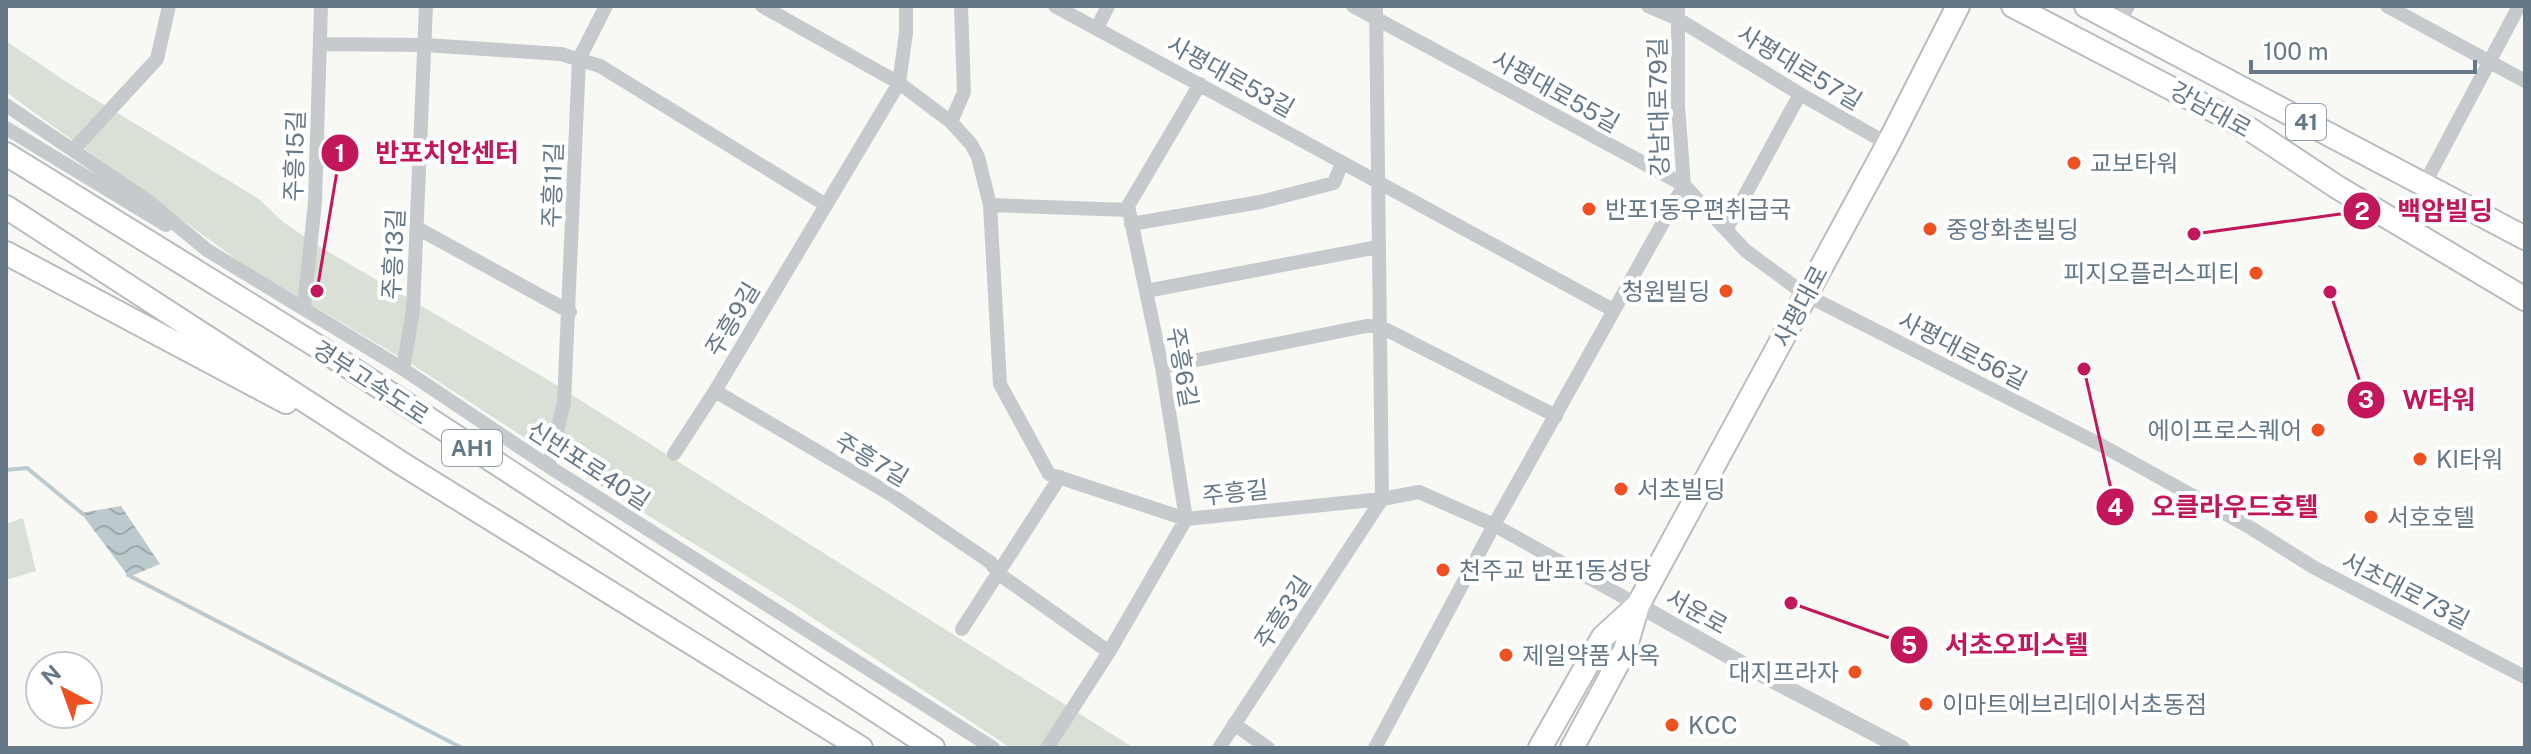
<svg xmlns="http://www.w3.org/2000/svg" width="2531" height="754" viewBox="0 0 2531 754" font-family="'Public Sans','Noto Sans KR',sans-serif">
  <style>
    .park { fill: #d9e0d6 }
    .water { fill: url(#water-waves) }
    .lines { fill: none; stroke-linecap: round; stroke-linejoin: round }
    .stream { stroke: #bcc9cd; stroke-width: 4 }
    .primary-casing { stroke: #b9bdc1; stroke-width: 26 }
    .trunk-casing { stroke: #b8bcbf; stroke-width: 26 }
    .minor { stroke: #c6cacd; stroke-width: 14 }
    .tertiary { stroke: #c6cacd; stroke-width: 16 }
    .primary { stroke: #fff; stroke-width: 22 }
    .trunk { stroke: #fff; stroke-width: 22 }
    .poi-dot { fill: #ee511f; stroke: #fff; stroke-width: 3 }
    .labels { text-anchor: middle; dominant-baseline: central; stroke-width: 8; stroke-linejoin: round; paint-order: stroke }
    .shield { fill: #fff; stroke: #93a0ac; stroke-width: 2 }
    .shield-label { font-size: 22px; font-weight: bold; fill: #657888 }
    .street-label { font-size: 24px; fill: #657888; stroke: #fff }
    .poi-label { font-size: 24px; fill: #657888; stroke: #fff; text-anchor: start }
    .leader { fill: none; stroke: #c2185b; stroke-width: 3 }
    .callout-dot { fill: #c2185b; stroke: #fff; stroke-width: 3 }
    .mark-label { font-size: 24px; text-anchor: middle; font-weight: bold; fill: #fff }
    .callout-label { font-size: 26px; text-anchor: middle; font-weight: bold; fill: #c2185b; stroke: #fff; stroke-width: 8; stroke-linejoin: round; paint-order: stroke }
  </style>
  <defs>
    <pattern id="water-waves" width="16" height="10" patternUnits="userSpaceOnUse" patternTransform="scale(2)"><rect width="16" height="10" fill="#bcc9cd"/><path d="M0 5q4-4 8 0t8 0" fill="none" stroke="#9ca8ac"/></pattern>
  </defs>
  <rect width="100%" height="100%" fill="#f8f8f5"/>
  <!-- park -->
  <path class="park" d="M 6,41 L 65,81 L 259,199 L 282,221 L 315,244 L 545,378 L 1134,748 L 1011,748 L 787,601 L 568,466 L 413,365 L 243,264 L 6,92 Z
    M 23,518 L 36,571 L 6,580 L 6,524 Z"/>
  <!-- water -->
  <path class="water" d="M 121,506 L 160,564 L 129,577 L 81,513 Z"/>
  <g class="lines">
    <!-- stream -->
    <path class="stream" d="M 6,470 L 27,468 L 83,514
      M 128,575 L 462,748"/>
    <defs>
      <path id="primary" d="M 2013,6 L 2251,130 L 2337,187 L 2525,299
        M 2086,6 L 2525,238
        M 1540,748 L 1603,637 L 1637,606
        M 1572,748 L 1625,650 L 1638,605 L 1888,144 L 1958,6"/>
      <path id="trunk" d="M 6,154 L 320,348 L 933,748
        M 6,207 L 404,465 L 861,748
        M 6,253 L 286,402"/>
    </defs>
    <!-- primary casing -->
    <use href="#primary" class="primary-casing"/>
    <!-- trunk casing -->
    <use href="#trunk" class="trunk-casing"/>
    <!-- minor -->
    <path class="minor" d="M 762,6 L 899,83 L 951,122 L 971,144 L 978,157 L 990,205 L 1000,384 L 1049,474 L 1186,519 L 1382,499 L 1419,492 L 1494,525 L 1638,605
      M 1055,6 L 1613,310
      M 1353,6 L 1684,185 L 1746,251 L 1806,295 L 2101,445 L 2251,528 L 2313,567 L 2525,677
      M 1376,6 L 1382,499
      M 1648,6 L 1678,19 L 1800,94 L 1888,144
      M 2387,6 L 2525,81
      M 2118,24 L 2128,6
      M 1097,28 L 1108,6
      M 320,44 L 425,45 L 561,54 L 600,66 L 826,205
      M 6,105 L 148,201 L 207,250 L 403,369 L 548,466 L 993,748
      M 951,122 L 964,92 L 961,6
      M 6,128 L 166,225
      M 73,150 L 157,59 L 169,6
      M 2425,183 L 2519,6
      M 990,205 L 1129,210
      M 1131,224 L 1260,202 L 1334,183 L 1342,163
      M 417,228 L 570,312
      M 1726,230 L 1800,94
      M 1146,291 L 1378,247
      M 304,307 L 315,202 L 321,6
      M 1162,367 L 1366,326 L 1379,326 L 1556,416
      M 403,369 L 413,310 L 426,6
      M 715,391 L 890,494 L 990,562 L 999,574 L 1109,652
      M 674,454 L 715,391 L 899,83 L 906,33 L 906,6
      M 548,466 L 564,403 L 579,59 L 606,6
      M 962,629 L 1060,477
      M 1234,724 L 1268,748
      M 1047,748 L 1109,652 L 1186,519 L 1162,367 L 1128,206 L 1200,84
      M 1219,748 L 1382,499
      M 1375,748 L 1494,525 L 1684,185 L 1678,106 L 1678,6"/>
    <!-- tertiary -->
    <path class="tertiary" d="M 1638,605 L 1768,678 L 1902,748"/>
    <!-- primary -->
    <use href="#primary" class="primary"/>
    <!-- trunk -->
    <use href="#trunk" class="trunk"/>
  </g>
  <!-- markers -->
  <g class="poi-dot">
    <circle cx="2074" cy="163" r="8"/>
    <circle cx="1589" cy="209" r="8"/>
    <circle cx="1930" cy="229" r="8"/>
    <circle cx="2256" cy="273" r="8"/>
    <circle cx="1726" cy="291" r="8"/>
    <circle cx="2318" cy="430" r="8"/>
    <circle cx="2420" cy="459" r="8"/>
    <circle cx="1621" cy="489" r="8"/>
    <circle cx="2371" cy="517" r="8"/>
    <circle cx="1443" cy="570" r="8"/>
    <circle cx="1506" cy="655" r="8"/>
    <circle cx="1855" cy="672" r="8"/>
    <circle cx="1926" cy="704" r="8"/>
    <circle cx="1672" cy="725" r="8"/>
  </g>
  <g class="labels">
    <!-- shield labels -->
    <g class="shield">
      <rect x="2286" y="104" width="40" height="36" rx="6"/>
      <rect x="442" y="430" width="60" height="36" rx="6"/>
    </g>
    <g class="shield-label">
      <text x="2306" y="122">41</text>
      <text x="472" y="448">AH1</text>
    </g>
    <!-- street labels -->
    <g class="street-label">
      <text transform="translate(1800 67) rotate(31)">사평대로57길</text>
      <text transform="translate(1231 76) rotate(29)">사평대로53길</text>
      <text transform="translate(1556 91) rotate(29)">사평대로55길</text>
      <text transform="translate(1658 107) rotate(-91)">강남대로79길</text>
      <text transform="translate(2211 109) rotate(29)">강남대로</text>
      <text transform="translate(294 156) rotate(-88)">주흥15길</text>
      <text transform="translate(552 185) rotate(-88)">주흥11길</text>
      <text transform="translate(393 254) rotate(-87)">주흥13길</text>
      <text transform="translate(1800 306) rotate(-62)">사평대로</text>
      <text transform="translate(732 319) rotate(-59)">주흥9길</text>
      <text transform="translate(1963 350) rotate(27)">사평대로56길</text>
      <text transform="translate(1183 367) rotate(80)">주흥6길</text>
      <text transform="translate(371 382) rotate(33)">경부고속도로</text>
      <text transform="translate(872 459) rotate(31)">주흥7길</text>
      <text transform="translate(589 465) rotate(33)">신반포로40길</text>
      <text transform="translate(1235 492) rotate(-6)">주흥길</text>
      <text transform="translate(2406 590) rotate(27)">서초대로73길</text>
      <text transform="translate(1697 611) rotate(29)">서운로</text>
      <text transform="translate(1282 612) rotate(-57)">주흥3길</text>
    </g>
    <!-- poi labels -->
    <g class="poi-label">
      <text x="2090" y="163">교보타워</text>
      <text x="1605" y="209">반포1동우편취급국</text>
      <text x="1946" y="229">중앙화촌빌딩</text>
      <text x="2240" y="273" text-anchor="end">피지오플러스피티</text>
      <text x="1710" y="291" text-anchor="end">청원빌딩</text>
      <text x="2302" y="430" text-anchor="end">에이프로스퀘어</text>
      <text x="2436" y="459">KI타워</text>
      <text x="1637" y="489">서초빌딩</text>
      <text x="2387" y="517">서호호텔</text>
      <text x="1459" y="570">천주교 반포1동성당</text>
      <text x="1522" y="655">제일약품 사옥</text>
      <text x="1839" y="672" text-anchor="end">대지프라자</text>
      <text x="1942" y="704">이마트에브리데이서초동점</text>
      <text x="1688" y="725">KCC</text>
    </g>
  </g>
  <!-- callouts -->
  <path class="leader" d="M317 291L340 153M2194 234L2362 211M2330 292L2366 400M2084 369L2115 507M1791 603L1909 645"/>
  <g class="callout-dot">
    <circle cx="317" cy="291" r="8"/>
    <circle cx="2194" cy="234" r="8"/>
    <circle cx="2330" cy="292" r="8"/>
    <circle cx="2084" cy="369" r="8"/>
    <circle cx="1791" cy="603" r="8"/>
    <circle cx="340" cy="153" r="20"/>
    <circle cx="2362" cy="211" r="20"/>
    <circle cx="2366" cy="400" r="20"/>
    <circle cx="2115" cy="507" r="20"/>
    <circle cx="1909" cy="645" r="20"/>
  </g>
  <g class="mark-label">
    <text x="340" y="162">1</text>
    <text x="2362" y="220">2</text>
    <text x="2366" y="408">3</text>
    <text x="2115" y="516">4</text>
    <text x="1909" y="654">5</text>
  </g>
  <g class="callout-label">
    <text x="447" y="162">반포치안센터</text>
    <text x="2445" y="220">백암빌딩</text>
    <text x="2439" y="409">W타워</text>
    <text x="2235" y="516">오클라우드호텔</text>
    <text x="2017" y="654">서초오피스텔</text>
  </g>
  <!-- border -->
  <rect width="2531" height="754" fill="none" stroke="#657888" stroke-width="16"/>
  <!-- north arrow -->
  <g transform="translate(64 690) rotate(319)"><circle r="38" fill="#ffffff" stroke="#c1c9cf" stroke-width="2"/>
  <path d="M0-6L14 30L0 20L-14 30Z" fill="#ee511f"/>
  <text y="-12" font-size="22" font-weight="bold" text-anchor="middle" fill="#657888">N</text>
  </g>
  <!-- scale -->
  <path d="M2251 60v12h224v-12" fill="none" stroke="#657888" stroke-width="4"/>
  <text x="2263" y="60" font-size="24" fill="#657888" stroke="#ffffff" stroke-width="6" paint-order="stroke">100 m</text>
</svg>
